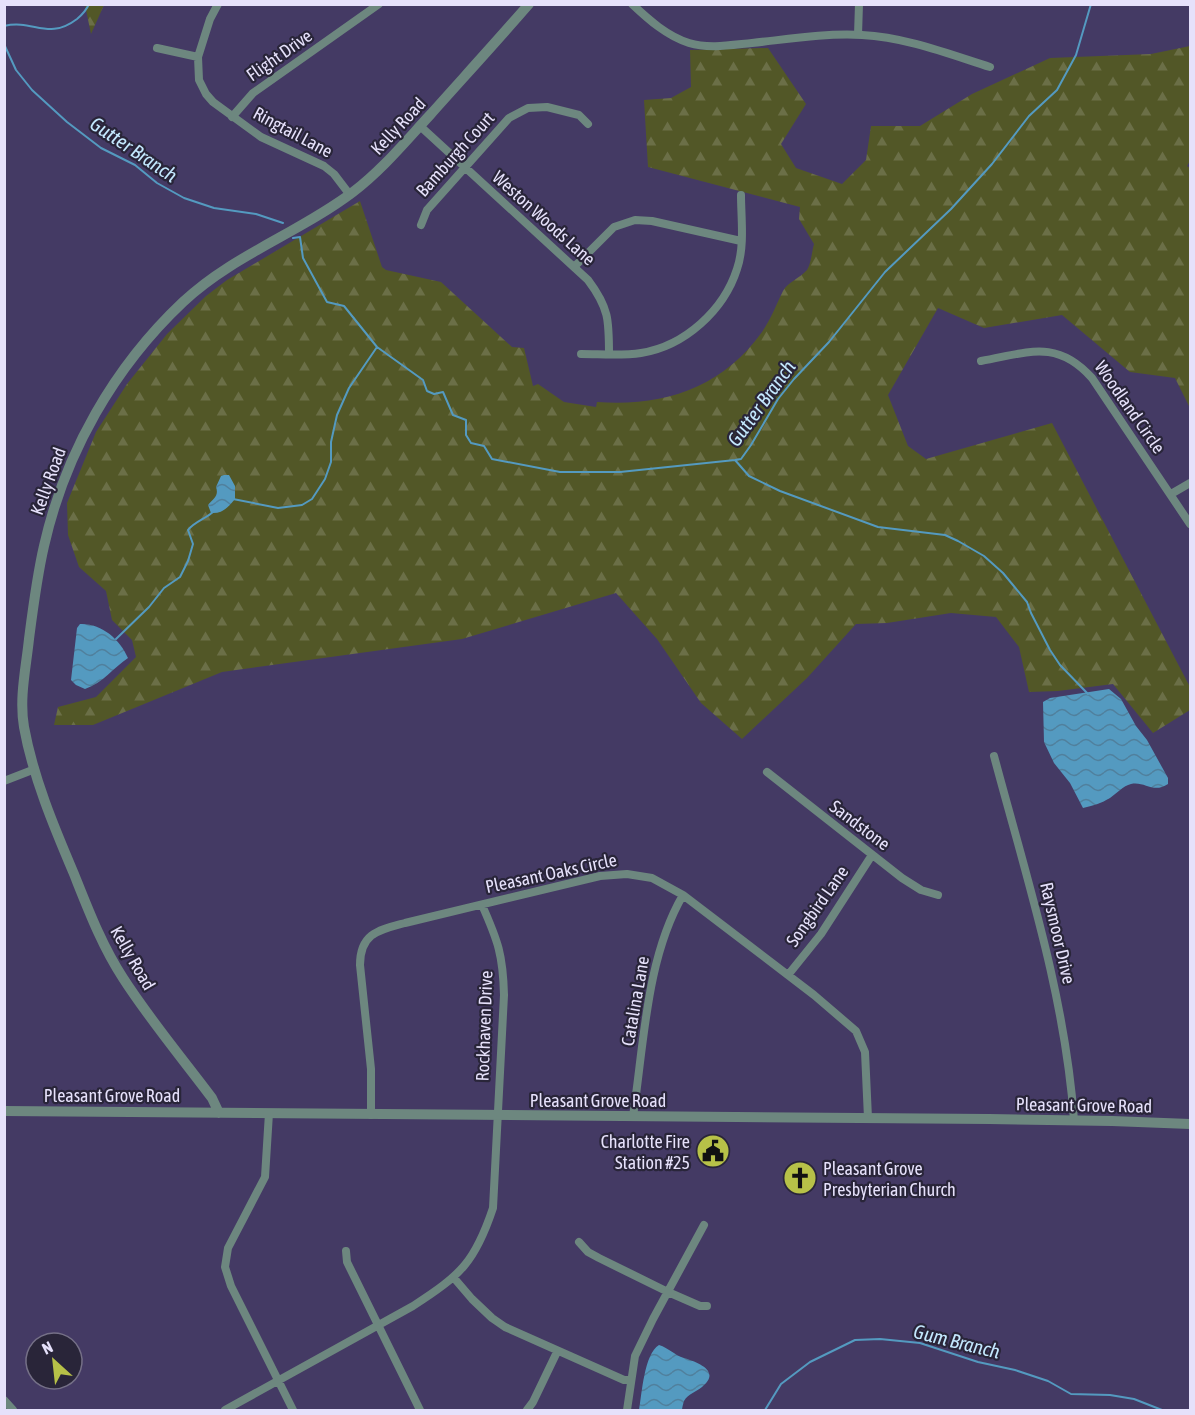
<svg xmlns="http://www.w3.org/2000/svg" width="1195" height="1415" viewBox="0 0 1195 1415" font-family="'Asap Condensed',sans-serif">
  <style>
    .forest { fill: url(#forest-firs) }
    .water { fill: url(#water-waves) }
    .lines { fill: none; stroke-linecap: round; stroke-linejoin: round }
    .stream { stroke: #549ac0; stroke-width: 2 }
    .minor { stroke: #6d877f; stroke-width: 8 }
    .tertiary { stroke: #6d877f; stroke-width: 10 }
    .labels { text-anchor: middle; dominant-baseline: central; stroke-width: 4.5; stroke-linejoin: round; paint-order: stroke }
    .street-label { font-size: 18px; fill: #e6e1fb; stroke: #292539 }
    .poi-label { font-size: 18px; fill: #e6e1fb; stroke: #292539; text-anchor: end }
    .water-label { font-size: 20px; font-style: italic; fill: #c4e8fe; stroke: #292539 }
  </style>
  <defs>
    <pattern id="forest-firs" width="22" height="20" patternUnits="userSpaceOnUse" patternTransform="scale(1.5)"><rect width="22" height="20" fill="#525727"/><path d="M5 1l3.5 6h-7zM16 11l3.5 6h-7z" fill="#6b6f47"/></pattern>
    <pattern id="water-waves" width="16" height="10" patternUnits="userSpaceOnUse" patternTransform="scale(1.5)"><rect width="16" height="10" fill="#549ac0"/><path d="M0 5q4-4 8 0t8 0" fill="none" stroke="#50809d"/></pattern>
  </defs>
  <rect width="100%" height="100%" fill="#443a64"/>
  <!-- forest -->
  <path class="forest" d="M 85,5 L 104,5 L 91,34 Z
    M 1190,46 L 1190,161 L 1187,166 L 1190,168 L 1190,408 L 1175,378 L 1130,372 L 1062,315 L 984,328 L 938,308 L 888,395 L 908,446 L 926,459 L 1052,423 L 1190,687 L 1190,710 L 1153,733 L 1113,684 L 1058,691 L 1029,692 L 1019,647 L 996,617 L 951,613 L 887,623 L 856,624 L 807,678 L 742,739 L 701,703 L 657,639 L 616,593 L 462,639 L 222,672 L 93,725 L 54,725 L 58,707 L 96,697 L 136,657 L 132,640 L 112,620 L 106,591 L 79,567 L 68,535 L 67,503 L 96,432 L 127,384 L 167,334 L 206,296 L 227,280 L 360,201 L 382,267 L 386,270 L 441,282 L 512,347 L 524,348 L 533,386 L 538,384 L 564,402 L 596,407 L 597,402 C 663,407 722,388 762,332 C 771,319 776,305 783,291 C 788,282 800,278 807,270 C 811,264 812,251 814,244 L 799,219 L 800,207 L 648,167 L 644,100 L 671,98 L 691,87 L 690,50 L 768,48 L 806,104 L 781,144 L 796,168 L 842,184 L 866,160 L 871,126 L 920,126 L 972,94 L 1050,58 L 1151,54 Z"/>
  <!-- water -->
  <path class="water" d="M 224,475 L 229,475 L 235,486 L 235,499 C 228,507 223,514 211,513 L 208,505 C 214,498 219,496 216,487 L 221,476 Z
    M 80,624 C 101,623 120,639 128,658 C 113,668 103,683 85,689 L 76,685 L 71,680 L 77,628 Z
    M 1109,689 L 1121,699 L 1136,726 L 1147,740 L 1168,778 L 1168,784 C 1153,794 1145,781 1131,784 C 1123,786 1117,793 1110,798 C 1102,803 1092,806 1083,808 L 1070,783 L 1054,763 L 1044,742 L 1043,702 L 1050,698 Z
    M 659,1345 C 669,1348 674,1355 684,1358 C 697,1362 722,1371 702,1387 C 696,1392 688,1394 684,1401 C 683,1404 682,1408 682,1410 L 639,1410 C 642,1394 644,1354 659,1345 Z"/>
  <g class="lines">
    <!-- stream -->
    <path class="stream" d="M 4,26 C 34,19 48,41 77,19 C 83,14 86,11 89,4
      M 4,44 L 16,70 L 32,90 L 67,122 L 101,148 L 135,165 L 157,183 L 184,198 L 214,208 L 256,214 L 283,223
      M 293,238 L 300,237 L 303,258 L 327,302 L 344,306 L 377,347 L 423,380 L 427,391 L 434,394 L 443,392 L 453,415 L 466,420 L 466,435 L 471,443 L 484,446 L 492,459 L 560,472 L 620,472 L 735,460 L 741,459 L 751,445 L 778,399 L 794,379 L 829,342 L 885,272 L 951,209 L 992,164 L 1029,116 L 1057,90 L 1076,55 L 1091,4
      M 735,460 L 749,476 L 780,491 L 878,527 L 945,535 L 958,541 L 984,556 L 1003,573 L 1027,602 L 1031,613 L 1050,650 L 1060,665 L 1088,694
      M 233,499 L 278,508 L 302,505 L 312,499 L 325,479 L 331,462 L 331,442 L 337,415 L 349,388 L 377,347
      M 116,639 L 149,607 L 164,588 L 180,577 L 188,561 L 193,544 L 188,530 C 194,522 205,519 213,512
      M 765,1410 L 781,1384 L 810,1362 L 855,1340 L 880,1339 L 920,1343 L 978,1362 L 1015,1370 L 1048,1381 L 1071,1394 L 1110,1395 L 1134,1399 L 1162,1410"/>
    <!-- minor -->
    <path class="minor" d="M 218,4 L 210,19 L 198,57 L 199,80 L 206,94 L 213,102 L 261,137 L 324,166 L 334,174 L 350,195
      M 632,4 C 649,20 667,36 689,43 C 709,49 731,45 752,43 C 789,39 825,33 862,35 C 905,37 949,54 990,67
      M 858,35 L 859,4
      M 157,48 L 198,57
      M 232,117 L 253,93 L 379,4
      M 420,126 L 588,280 C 609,308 609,320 609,354
      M 421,225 L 427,210 L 509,118 L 528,108 L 547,107 L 579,115 L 588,124
      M 574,267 L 614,227 L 635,220 L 652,221 L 741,241
      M 581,354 C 600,354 622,356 641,353 C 685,346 724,310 737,269 C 745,246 741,218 741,195
      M 981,361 C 1027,353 1056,338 1092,378 L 1190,524
      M 1171,494 L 1190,483
      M 994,756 C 1026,876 1065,995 1074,1120
      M 767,772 L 902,878 L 921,890 L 938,895
      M 4,781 L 35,769
      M 788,975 L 821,934 L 872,855
      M 269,1113 L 265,1177 L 228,1248 L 225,1267 L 231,1286 L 293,1410
      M 371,1115 L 371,1069 L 360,965 C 360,933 379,930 405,923 L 600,876 L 627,874 L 652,878 L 683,895 L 725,927 L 814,995 L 856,1031 L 865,1052 L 868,1118
      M 633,1116 C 644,1045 646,958 683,895
      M 579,1242 L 588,1252 L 599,1258 L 668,1292 L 700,1306 L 707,1306
      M 346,1251 L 347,1262 L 420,1410
      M 454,1278 L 472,1299 L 492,1318 L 505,1327 L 624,1380 L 631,1380
      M 4,1400 L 13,1410
      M 225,1410 L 413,1306 C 461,1275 475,1262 493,1208 L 504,995 C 503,955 498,941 482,905
      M 527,1410 L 533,1402 L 557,1352
      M 627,1410 L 635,1356 L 653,1319 L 704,1225"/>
    <!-- tertiary -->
    <path class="tertiary" d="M 4,1111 L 989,1119 L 1112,1121 L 1190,1124
      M 219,1113 L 212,1098 C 182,1058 150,1020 123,978 C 102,946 88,909 74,874 C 54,827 33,777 24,727 C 19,698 26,668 29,639 C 33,608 37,576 44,546 C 65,453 114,367 183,302 C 233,255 299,233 353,192 C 382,170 405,142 430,115 C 463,78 496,42 529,4"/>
  </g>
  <!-- icons -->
  <defs>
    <symbol id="civic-disc" viewBox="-11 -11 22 22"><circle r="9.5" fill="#b7c148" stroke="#292539"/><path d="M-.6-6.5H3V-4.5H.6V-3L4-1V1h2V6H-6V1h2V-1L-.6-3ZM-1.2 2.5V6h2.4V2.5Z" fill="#111"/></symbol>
    <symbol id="church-disc" viewBox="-11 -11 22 22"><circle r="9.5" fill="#b7c148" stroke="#292539"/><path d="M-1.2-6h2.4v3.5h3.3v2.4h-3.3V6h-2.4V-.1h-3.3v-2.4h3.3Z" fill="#111"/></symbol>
  </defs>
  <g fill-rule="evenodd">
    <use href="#civic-disc" x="694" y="1132" width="38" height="38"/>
    <use href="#church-disc" x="781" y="1159" width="38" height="38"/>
  </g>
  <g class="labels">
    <!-- street labels -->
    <g class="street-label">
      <text transform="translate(279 55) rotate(-35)">Flight Drive</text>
      <text transform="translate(398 126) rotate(-47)">Kelly Road</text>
      <text transform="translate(293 132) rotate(28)">Ringtail Lane</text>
      <text transform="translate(455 154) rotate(-48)">Bamburgh Court</text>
      <text transform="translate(544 218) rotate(42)">Weston Woods Lane</text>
      <text transform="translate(1130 407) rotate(55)">Woodland Circle</text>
      <text transform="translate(48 481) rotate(-70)">Kelly Road</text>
      <text transform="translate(860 825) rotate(37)">Sandstone</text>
      <text transform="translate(551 873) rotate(-12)">Pleasant Oaks Circle</text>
      <text transform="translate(817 906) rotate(-55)">Songbird Lane</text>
      <text transform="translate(1058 933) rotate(77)">Raysmoor Drive</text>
      <text transform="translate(133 958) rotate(60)">Kelly Road</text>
      <text transform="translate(635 1001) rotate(-80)">Catalina Lane</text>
      <text transform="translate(484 1026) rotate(-88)">Rockhaven Drive</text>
      <text x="112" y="1095">Pleasant Grove Road</text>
      <text x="598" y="1100">Pleasant Grove Road</text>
      <text transform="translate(1084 1105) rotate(1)">Pleasant Grove Road</text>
    </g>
    <!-- poi labels -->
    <g class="poi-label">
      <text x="690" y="1141">Charlotte Fire<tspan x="690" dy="21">Station #25</tspan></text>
      <text x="823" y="1168" text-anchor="start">Pleasant Grove<tspan x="823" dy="21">Presbyterian Church</tspan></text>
    </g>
    <!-- water labels -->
    <g class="water-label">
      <text transform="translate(134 149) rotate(34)">Gutter Branch</text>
      <text transform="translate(761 403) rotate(-54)">Gutter Branch</text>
      <text transform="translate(957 1341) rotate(14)">Gum Branch</text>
    </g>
  </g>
  <!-- border -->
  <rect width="1195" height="1415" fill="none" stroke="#e6e1fb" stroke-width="12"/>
  <!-- north arrow -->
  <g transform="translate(54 1361) rotate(333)"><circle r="28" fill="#292539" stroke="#757087" stroke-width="1.5"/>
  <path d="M0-4.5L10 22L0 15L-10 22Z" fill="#b7c148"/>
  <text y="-9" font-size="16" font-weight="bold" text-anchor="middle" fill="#e6e1fb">N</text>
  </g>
</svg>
